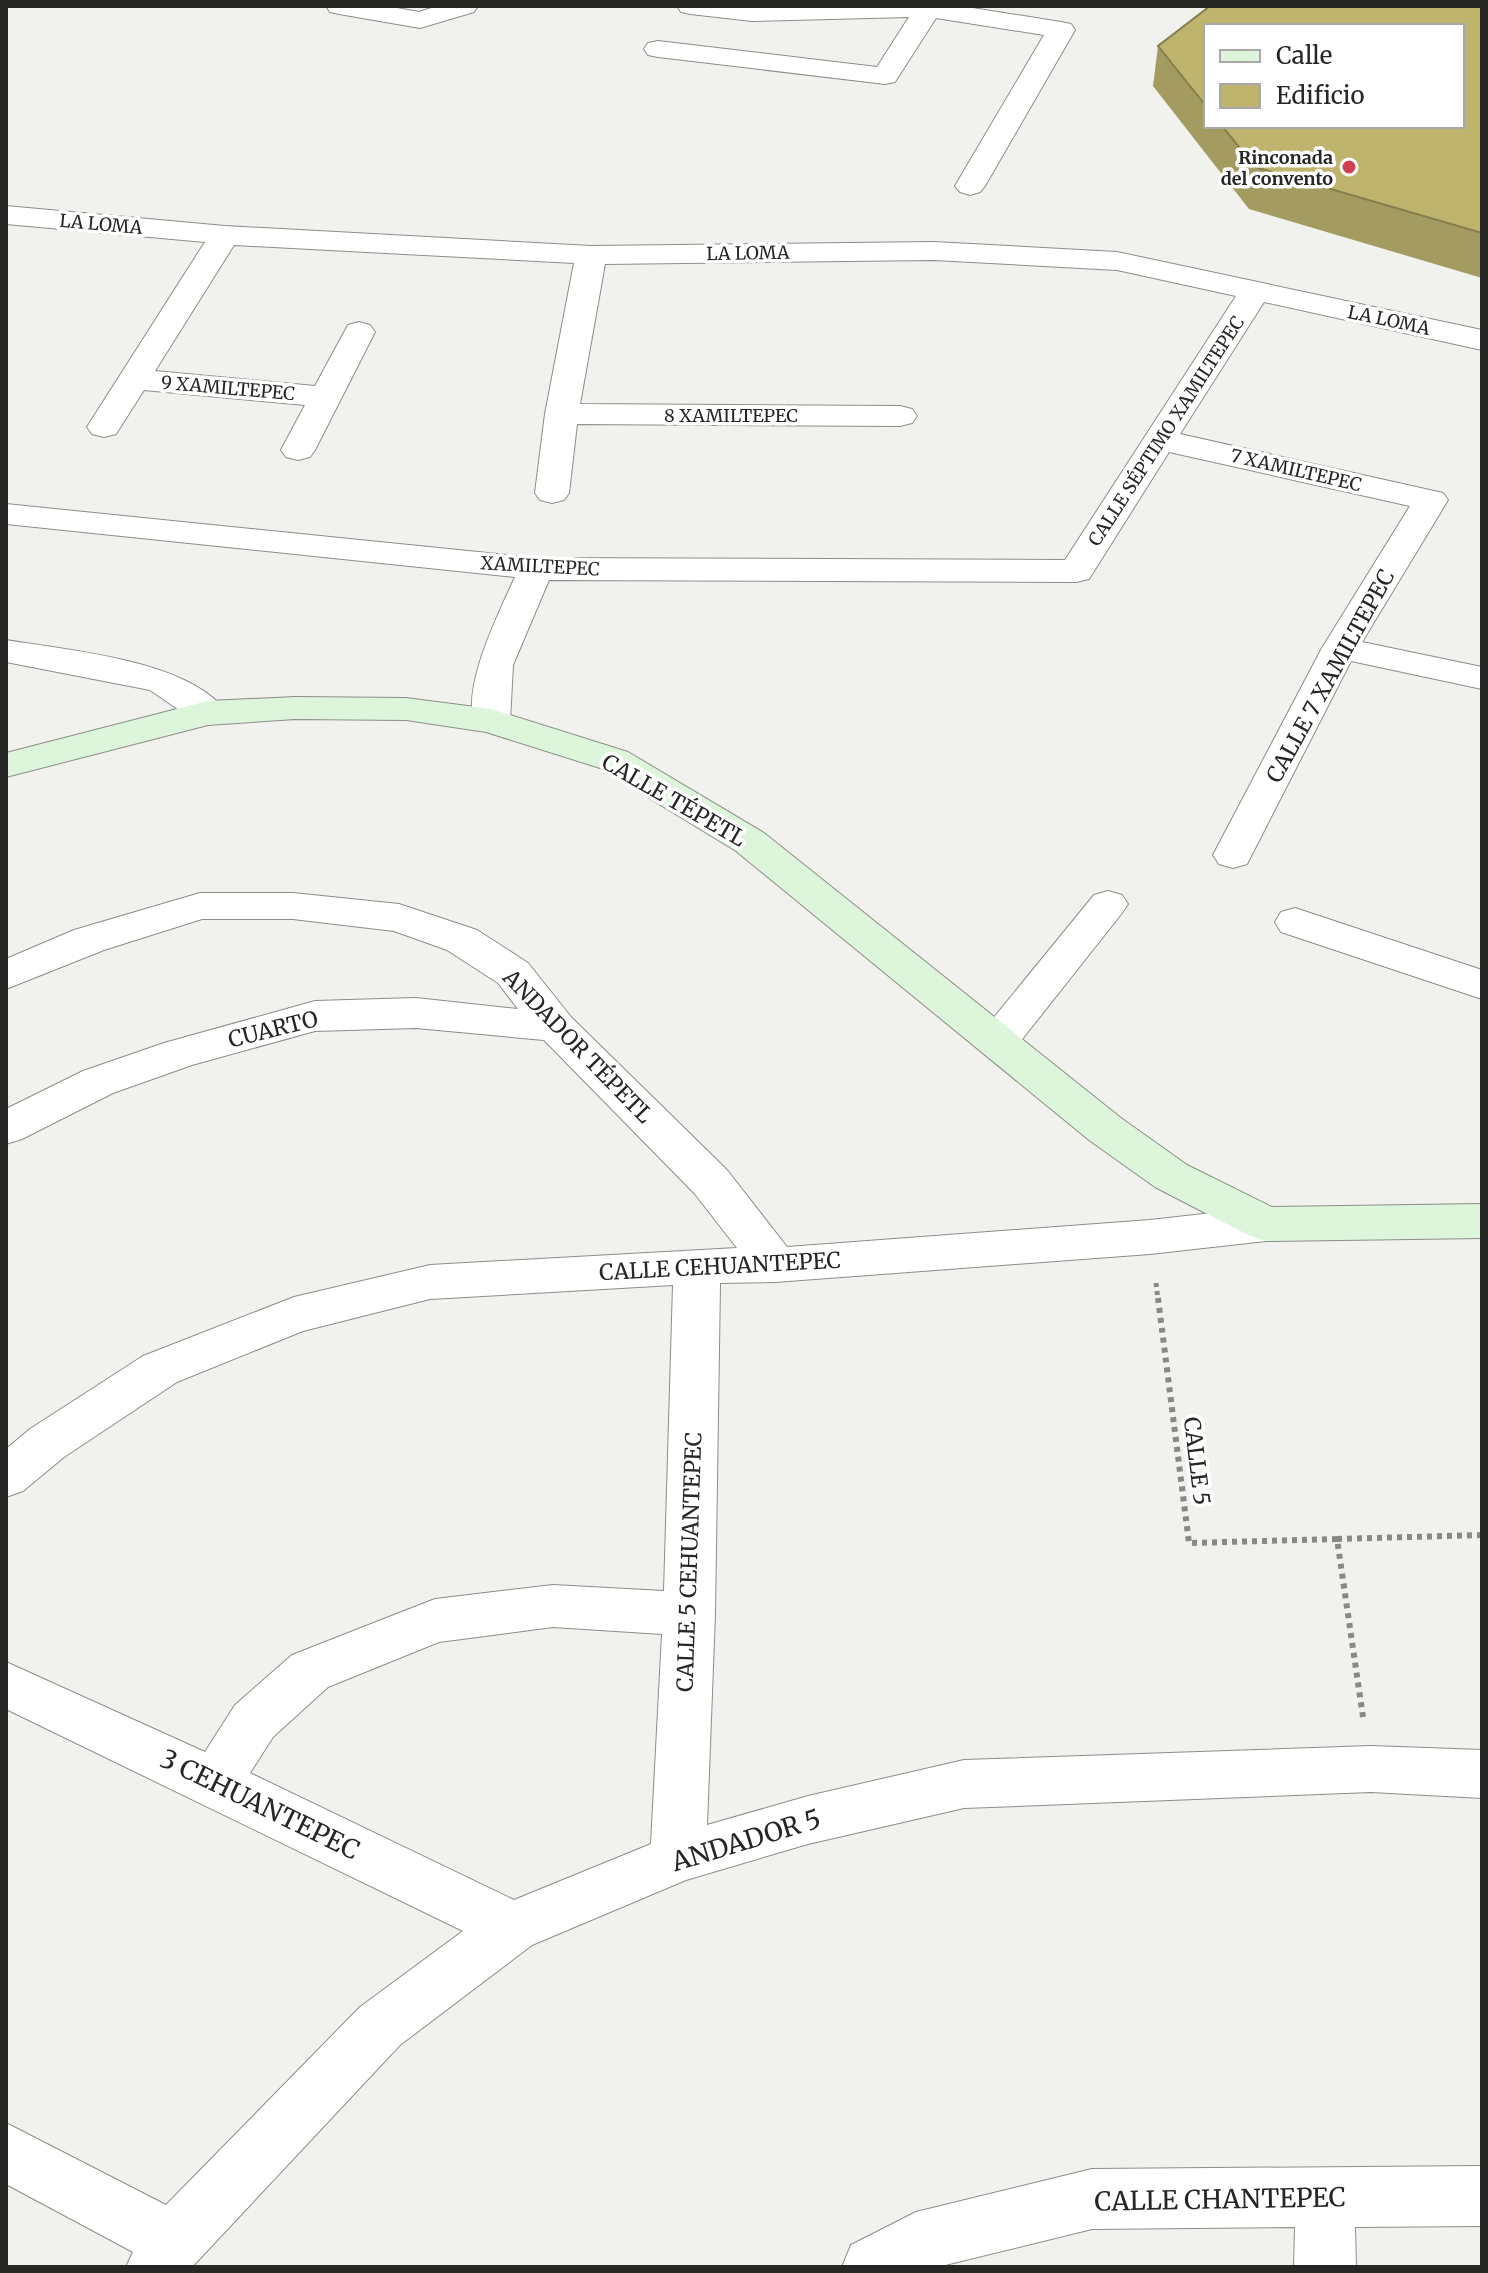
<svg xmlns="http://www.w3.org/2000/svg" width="1488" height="2273" viewBox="0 0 1488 2273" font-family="Merriweather,serif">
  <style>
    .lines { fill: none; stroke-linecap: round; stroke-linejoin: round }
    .street-casing { stroke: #8c8d89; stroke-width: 2 }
    .secondary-casing { stroke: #8c8d89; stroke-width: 2 }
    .path-far1 { stroke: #888886; stroke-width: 5; stroke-dasharray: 4 4; stroke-linecap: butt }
    .path { stroke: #888886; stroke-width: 6; stroke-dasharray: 5 5; stroke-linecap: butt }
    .street { fill: #fff; fill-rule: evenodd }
    .secondary { fill: #ddf6db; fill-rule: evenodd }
    .wall { fill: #a39b5f; fill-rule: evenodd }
    .building { fill: #beb46e; stroke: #857e4d; stroke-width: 2 }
    .poi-dot { fill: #cf3f4f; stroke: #fff; stroke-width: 3 }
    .labels { text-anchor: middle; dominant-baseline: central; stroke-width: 7; stroke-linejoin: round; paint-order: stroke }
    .far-poi-label { font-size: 18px; font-weight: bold; fill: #262625; stroke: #fff; text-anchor: end }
    .far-street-label { font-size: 18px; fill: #262625; stroke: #fff }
    .street-label { font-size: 22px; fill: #262625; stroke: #fff }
    .near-street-label { font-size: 26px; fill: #262625; stroke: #fff }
  </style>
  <rect width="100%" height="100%" fill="#f1f2ee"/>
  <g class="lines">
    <defs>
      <path id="street" d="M 326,6 L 386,6 L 419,12 L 437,6 L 478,6 L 474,12 L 420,28 L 339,14 L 330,12 Z
        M 677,6 L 960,6 L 1061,22 L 1071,24 L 1075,30 L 985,186 L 980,192 L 970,195 L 960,192 L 955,186 L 1044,35 L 936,18 L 895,82 L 885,84 L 658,57 L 648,55 L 644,49 L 648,43 L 658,41 L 877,67 L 909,17 L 752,21 L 690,14 L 681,12 Z
        M 6,206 L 225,226 L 591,246 L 934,242 L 1117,252 L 1482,330 L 1482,350 L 1264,302 L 1180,434 L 1443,493 L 1448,500 L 1362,642 L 1482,667 L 1482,689 L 1351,661 L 1247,864 L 1233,868 L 1219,864 L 1213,855 L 1322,648 L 1410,506 L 1169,452 L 1089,579 L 1076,582 L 549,580 L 513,665 L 510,721 L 504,729 L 491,733 L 478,729 C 456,696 500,611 515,577 L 6,524 L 6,504 L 536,558 L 1065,560 L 1236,296 L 1117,270 L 934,260 L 605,264 L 580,404 L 900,406 L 912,409 L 917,416 L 912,423 L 900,426 L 577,424 L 569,493 L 564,500 L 552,503 L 540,500 L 535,493 L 545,414 L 574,263 L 234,245 L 155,371 L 315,386 L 348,325 L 359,322 L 370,325 L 375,332 L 315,450 L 310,457 L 298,460 L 286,457 L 281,450 L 305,405 L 144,390 L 116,434 L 104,437 L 92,434 L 87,427 L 205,242 L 6,224 Z
        M 6,640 C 66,650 191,660 227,713 L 221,721 L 208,725 L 195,721 L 150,690 L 6,662 Z
        M 1108,891 L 1122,895 L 1128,904 L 1122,913 L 1012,1052 L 997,1057 L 982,1052 L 976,1042 L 982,1032 L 1094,895 Z
        M 200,893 L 293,893 L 399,904 L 477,930 L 528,963 L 571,1017 L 727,1170 L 787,1247 L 1150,1220 L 1266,1207 L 1282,1212 L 1289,1224 L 1282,1236 L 1266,1241 L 1150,1254 L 775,1282 L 720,1283 L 715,1614 L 707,1825 L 808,1796 L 964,1760 L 1371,1746 L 1482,1750 L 1482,1798 L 1371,1792 L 964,1808 L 808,1844 L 686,1880 L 532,1945 L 400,2045 L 192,2267 L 126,2267 L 133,2252 L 6,2184 L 6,2123 L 166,2205 L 360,2007 L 463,1931 L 6,1709 L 6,1662 L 205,1752 L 235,1705 L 292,1655 L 417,1606 L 435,1599 L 553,1585 L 664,1591 L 673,1285 L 430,1299 L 303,1331 L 177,1382 L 64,1457 L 23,1491 L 6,1497 L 6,1449 L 30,1429 L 143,1356 L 294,1297 L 430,1265 L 737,1248 L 695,1194 L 544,1040 L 416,1028 L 315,1031 L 192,1065 L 113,1093 L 22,1139 L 6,1144 L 6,1109 L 83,1071 L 164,1043 L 315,1001 L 416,998 L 518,1009 L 498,983 L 447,950 L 394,931 L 293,919 L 202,919 L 104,950 L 6,989 L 6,959 L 74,930 ZM 553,1627 L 662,1634 L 651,1844 L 514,1900 L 250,1773 L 273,1737 L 328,1687 L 439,1642 Z
        M 1295,908 L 1482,970 L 1482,999 L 1281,932 L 1275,922 L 1281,912 Z
        M 1482,2166 L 1482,2226 L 1355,2227 L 1356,2267 L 1294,2267 L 1295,2227 L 1092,2229 L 937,2267 L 842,2267 L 851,2245 L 916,2212 L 1092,2169 Z"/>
      <path id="secondary" d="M 295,697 L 406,698 L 491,709 L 628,752 L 764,833 L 1121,1118 L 1187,1165 L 1272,1207 L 1482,1204 L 1482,1238 L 1266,1241 L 1250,1236 L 1155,1187 L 1089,1140 L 736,851 L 600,768 L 486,732 L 406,720 L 295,719 L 208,725 L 6,777 L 6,753 L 208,701 Z"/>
    </defs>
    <!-- street casing -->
    <use href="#street" class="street-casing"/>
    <!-- secondary casing -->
    <use href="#secondary" class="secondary-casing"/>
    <!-- path-far1 -->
    <path class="path-far1" d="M 1156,1283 L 1158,1300"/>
    <!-- path -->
    <path class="path" d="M 1158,1298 L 1189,1543 L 1337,1539 L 1363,1717
      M 1337,1539 L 1482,1535"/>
    <!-- street -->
    <use href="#street" class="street"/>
    <!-- secondary -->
    <use href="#secondary" class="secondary"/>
  </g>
  <!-- wall -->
  <path class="wall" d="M 1210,6 L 1482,6 L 1482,278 L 1249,209 L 1153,86 L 1158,46 ZM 1206,26 L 1462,26 L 1462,126 L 1206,126 Z"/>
  <!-- building -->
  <path class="building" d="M 1210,6 L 1482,6 L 1482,233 L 1255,167 L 1222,126 L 1462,126 L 1462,26 L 1206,26 L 1206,106 L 1158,46 Z"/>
  <!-- markers -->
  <circle class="poi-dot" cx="1349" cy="167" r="8"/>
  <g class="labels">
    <!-- far-poi labels -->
    <g class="far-poi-label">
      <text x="1333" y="157">Rinconada<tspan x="1333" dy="21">del convento</tspan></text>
    </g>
    <!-- far-street labels -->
    <g class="far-street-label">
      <text transform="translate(101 224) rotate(5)">LA LOMA</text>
      <text transform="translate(748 253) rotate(-1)">LA LOMA</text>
      <text transform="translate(1389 320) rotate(12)">LA LOMA</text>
      <text transform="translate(228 388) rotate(5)">9 XAMILTEPEC</text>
      <text x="731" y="415">8 XAMILTEPEC</text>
      <text transform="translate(1166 431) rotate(-57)">CALLE SÉPTIMO XAMILTEPEC</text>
      <text transform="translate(1296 470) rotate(13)">7 XAMILTEPEC</text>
      <text transform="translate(540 566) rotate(3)">XAMILTEPEC</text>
    </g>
    <!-- street labels -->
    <g class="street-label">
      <text transform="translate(1330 676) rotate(-61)">CALLE 7 XAMILTEPEC</text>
      <text transform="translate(674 800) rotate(30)">CALLE TÉPETL</text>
      <text transform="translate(273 1029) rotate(-14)">CUARTO</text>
      <text transform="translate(578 1046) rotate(46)">ANDADOR TÉPETL</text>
      <text transform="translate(720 1266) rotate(-3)">CALLE CEHUANTEPEC</text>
      <text transform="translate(1197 1461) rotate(83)">CALLE 5</text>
      <text transform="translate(689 1562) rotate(-88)">CALLE 5 CEHUANTEPEC</text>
    </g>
    <!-- near-street labels -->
    <g class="near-street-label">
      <text transform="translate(260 1804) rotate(26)">3 CEHUANTEPEC</text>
      <text transform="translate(746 1840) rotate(-17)">ANDADOR 5</text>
      <text transform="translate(1220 2199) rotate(-1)">CALLE CHANTEPEC</text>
    </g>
  </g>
  <!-- border -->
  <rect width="1488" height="2273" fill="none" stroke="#262625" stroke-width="16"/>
  <!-- legend -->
  <rect x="1204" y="24" width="260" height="104" fill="#ffffff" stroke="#a8a8a8" stroke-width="2"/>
  <rect x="1220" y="50" width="40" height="12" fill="#ddf6db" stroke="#a8a8a8" stroke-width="2"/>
  <text x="1276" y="64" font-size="24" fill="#262625">Calle</text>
  <rect x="1220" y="84" width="40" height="24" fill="#beb46e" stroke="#a8a8a8" stroke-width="2"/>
  <text x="1276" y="104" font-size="24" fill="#262625">Edificio</text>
</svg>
